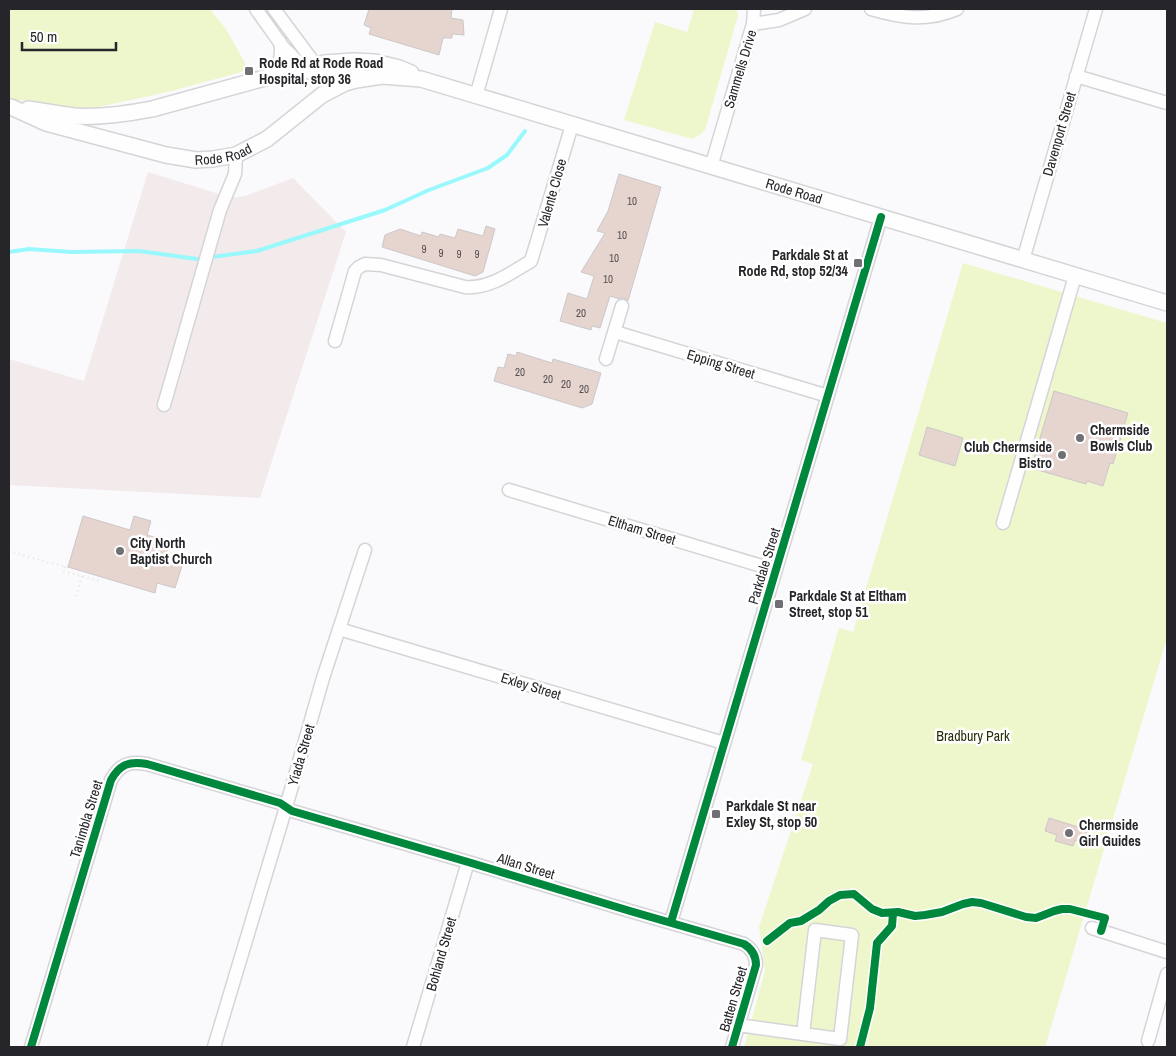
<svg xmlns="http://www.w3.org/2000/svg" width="1176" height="1056" viewBox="0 0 1176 1056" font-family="'Archivo Narrow',sans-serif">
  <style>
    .commercial { fill: #f2eaeb }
    .green { fill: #eef7cc }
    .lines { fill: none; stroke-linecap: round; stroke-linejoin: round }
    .stream { stroke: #99f8fc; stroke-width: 4 }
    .building { fill: #e6d4cf; stroke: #cbc8c9 }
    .minor-casing { stroke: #d5d5d8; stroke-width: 15 }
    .major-casing { stroke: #d5d5d8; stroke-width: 18 }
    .path { stroke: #e5e5e5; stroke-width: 2.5; stroke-dasharray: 1 4; stroke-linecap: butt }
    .minor { stroke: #fefeff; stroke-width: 12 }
    .major { stroke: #fefeff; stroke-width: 15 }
    .cycleway-casing { stroke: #fff; stroke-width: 11 }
    .cycleway { stroke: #00873e; stroke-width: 8 }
    .poi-dot { fill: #707074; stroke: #fff; stroke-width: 2 }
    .labels { text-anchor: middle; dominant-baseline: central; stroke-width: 5; stroke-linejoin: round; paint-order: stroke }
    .number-label { font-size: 11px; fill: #565253 }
    .poi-label { font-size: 14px; font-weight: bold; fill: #26262a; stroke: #fff; text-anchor: start }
    .street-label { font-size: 14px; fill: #26262a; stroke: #fff }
    .park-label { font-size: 14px; fill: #292f07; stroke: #fff }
  </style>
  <rect width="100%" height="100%" fill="#fafafd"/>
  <!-- commercial -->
  <path class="commercial" d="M 148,172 L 232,198 L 245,196 L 293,178 L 346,232 L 260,498 L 9,485 L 9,359 L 84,381 Z"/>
  <!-- green -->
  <path class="green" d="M 9,9 L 210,9 L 226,29 L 249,70 L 168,92 L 89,109 L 9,99 Z
    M 694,9 L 737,9 L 738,16 L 705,130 L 700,135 L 692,139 L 624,120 L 655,22 L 687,32 Z
    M 963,263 L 1167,323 L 1167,638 L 1045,1047 L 744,1047 L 765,971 L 759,927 L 813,764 L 801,760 L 839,628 L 853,632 Z"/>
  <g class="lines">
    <!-- stream -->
    <path class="stream" d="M 9,252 L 29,249 L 71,252 L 139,251 L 197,259 L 257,251 L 385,210 L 429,190 L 488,168 L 507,155 L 525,131"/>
  </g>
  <!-- building -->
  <path class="building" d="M 369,9 L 452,9 L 451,18 L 463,20 L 464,35 L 452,34 L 452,38 L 443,38 L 439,55 L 369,34 L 371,28 L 364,25 Z
    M 619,174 L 661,187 L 628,301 L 624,298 L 619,299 L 610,296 L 600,328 L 592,326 L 591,330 L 560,321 L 568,293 L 587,299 L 594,276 L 581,272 L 605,233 L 597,231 L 608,211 Z
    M 486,226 L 495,229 L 483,272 L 475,276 L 382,247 L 385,235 L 400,229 L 421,236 L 422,232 L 439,237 L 440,234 L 455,238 L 458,229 L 483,236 Z
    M 517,352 L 552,363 L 553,359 L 601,373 L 592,404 L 582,408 L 494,381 L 498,367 L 504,368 L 508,354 L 516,356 Z
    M 1054,391 L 1128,413 L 1113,464 L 1110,463 L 1103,486 L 1087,481 L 1086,484 L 1031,468 Z
    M 927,427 L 963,438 L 955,466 L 919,455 Z
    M 83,516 L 130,530 L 134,516 L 151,521 L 147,535 L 170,542 L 164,561 L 182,566 L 175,588 L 157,583 L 155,593 L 68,567 Z
    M 1049,818 L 1088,830 L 1084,843 L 1075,840 L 1073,846 L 1055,841 L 1057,835 L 1045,831 Z"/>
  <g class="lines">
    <defs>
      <path id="minor" d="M 256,9 L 283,47 L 304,68
        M 274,9 L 312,60 L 314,65
        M 871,9 C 902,18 926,22 957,9
        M 753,24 L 779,20 L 805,9
        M 272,76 C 279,65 283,55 280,42
        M 1076,76 L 1167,103
        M 476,96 L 501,9
        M 711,167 L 750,34 L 753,24 L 754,9
        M 1023,260 L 1096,9
        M 615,332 L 828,396
        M 335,341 L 355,271 L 359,267 L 365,264 L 381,265 L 465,287 C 489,289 511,273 531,261 L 572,125
        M 606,359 L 622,306
        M 164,405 L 220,210 L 235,174 L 236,155
        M 509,490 L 775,570
        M 1003,523 L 1075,276
        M 339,629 L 724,743
        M 671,922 L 881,217
        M 1092,928 L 1167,952
        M 815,930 L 852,935 L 840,1039 L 803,1034 Z
        M 738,1025 L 803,1034
        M 1148,1041 L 1167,974
        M 31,1047 L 111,780 C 120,764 129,761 147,764 L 280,803 L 292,811 L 468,862 L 630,911 L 744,944 C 752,949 756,956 756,965 L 732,1047
        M 214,1047 L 286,807 L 323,678 L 365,550
        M 413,1047 L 468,862"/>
      <g id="major">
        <path d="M 304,68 L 315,74 L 321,75 L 358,74"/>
        <path id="s1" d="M 11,107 L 46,123 L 166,155 L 196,160 L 213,159 L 236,155 L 267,139 L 322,95 L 345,83 L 356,80 L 382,76 L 421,79 L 1167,303"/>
        <path d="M 28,109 C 43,111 58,114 74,116 C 100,118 126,114 152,109 L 272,76 L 325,63 L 353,61 L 375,62 L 399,68 L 411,73"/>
      </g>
    </defs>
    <!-- minor casing -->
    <use href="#minor" class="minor-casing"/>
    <!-- major casing -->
    <use href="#major" class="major-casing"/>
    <!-- path -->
    <path class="path" d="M 9,551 L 46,562 L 68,567
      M 65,567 L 63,571 L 99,581
      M 76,596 L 82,576"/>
    <!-- minor -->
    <use href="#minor" class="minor"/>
    <!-- major -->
    <use href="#major" class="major"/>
    <defs>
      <path id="cycleway" d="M 671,922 L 881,217
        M 767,941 L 790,923 L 801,921 L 819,910 L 829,901 L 840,895 L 854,894 L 872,909 L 882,913 L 898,912 L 915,916 L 925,915 L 942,912 L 963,904 L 972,902 L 981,903 L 1026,917 L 1036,918 L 1054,911 L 1062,909 L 1070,909 L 1105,918 L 1101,931
        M 31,1047 L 111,780 C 120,764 129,761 147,764 L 280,803 L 292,811 L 468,862 L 630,911 L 744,944 C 752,949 756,956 756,965 L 732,1047
        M 860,1047 L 870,1008 L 877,943 L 892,926 L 893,913"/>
    </defs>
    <!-- cycleway casing -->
    <use href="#cycleway" class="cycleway-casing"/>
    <!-- cycleway -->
    <use href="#cycleway" class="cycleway"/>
  </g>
  <!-- markers -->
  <g class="poi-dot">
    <rect x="244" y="66" width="10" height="10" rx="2.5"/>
    <rect x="853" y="258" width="10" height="10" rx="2.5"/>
    <circle cx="1080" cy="438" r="5"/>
    <circle cx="1062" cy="455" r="5"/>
    <circle cx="120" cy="551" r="5"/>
    <rect x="774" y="599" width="10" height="10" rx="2.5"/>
    <rect x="711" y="809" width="10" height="10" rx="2.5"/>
    <circle cx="1069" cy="833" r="5"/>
  </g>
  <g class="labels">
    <!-- number labels -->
    <g class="number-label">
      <text x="632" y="201">10</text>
      <text x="622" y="235">10</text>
      <text x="424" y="249">9</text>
      <text x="441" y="253">9</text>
      <text x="459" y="254">9</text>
      <text x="477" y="254">9</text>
      <text x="614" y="258">10</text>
      <text x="608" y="279">10</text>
      <text x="581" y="313">20</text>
      <text x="520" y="372">20</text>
      <text x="548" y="379">20</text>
      <text x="566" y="384">20</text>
      <text x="584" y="389">20</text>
    </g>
    <!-- poi labels -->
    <g class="poi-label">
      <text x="259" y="63">Rode Rd at Rode Road<tspan x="259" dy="16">Hospital, stop 36</tspan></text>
      <text x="848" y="255" text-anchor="end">Parkdale St at<tspan x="848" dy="16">Rode Rd, stop 52/34</tspan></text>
      <text x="1090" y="430">Chermside<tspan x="1090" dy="16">Bowls Club</tspan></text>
      <text x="1052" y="447" text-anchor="end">Club Chermside<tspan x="1052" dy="16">Bistro</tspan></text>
      <text x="130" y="543">City North<tspan x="130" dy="16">Baptist Church</tspan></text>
      <text x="789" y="596">Parkdale St at Eltham<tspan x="789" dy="16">Street, stop 51</tspan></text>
      <text x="726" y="806">Parkdale St near<tspan x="726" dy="16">Exley St, stop 50</tspan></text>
      <text x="1079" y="825">Chermside<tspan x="1079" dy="16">Girl Guides</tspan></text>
    </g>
    <!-- street labels -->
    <g class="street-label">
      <text transform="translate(740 69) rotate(-73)">Sammells Drive</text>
      <text transform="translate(1059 134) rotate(-74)">Davenport Street</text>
      <text stroke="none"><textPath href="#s1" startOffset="221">Rode Road</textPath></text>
      <text stroke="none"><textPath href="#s1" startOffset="831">Rode Road</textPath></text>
      <text transform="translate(552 193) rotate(-74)">Valente Close</text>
      <text transform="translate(721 364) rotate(17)">Epping Street</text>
      <text transform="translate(642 530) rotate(17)">Eltham Street</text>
      <text transform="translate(764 566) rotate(-73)">Parkdale Street</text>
      <text transform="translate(531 686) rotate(17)">Exley Street</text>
      <text transform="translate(301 755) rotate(-74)">Yiada Street</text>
      <text transform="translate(86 819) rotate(-73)">Tanimbla Street</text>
      <text transform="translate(526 866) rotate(17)">Allan Street</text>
      <text transform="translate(441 954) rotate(-74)">Bohland Street</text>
      <text transform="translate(733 999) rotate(-74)">Batten Street</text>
    </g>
    <!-- park labels -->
    <g class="park-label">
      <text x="973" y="736">Bradbury Park</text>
    </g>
  </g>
  <!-- border -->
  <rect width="1176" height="1056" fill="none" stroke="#26262a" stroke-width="20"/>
  <!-- scale -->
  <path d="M22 42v8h94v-8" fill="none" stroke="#26262a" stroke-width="2.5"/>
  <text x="30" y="42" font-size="15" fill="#26262a" stroke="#ffffff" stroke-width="4" paint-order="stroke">50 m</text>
</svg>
